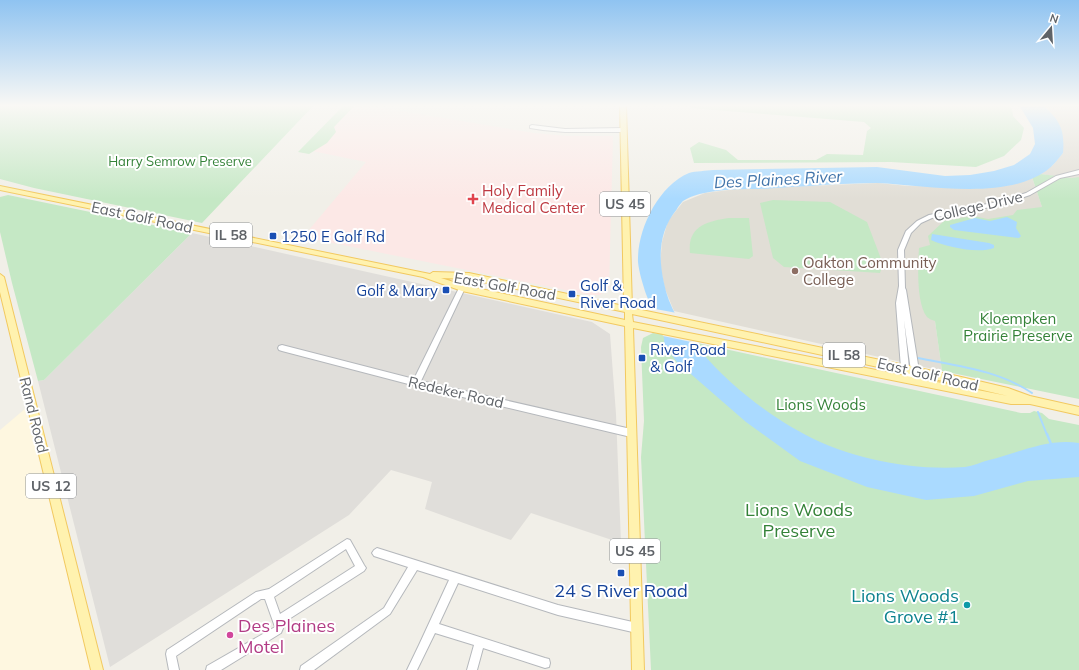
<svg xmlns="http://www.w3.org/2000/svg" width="1079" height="670" viewBox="0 0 1079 670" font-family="Mulish,sans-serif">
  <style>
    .commercial { fill: #fef7e0 }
    .industrial { fill: #e0deda }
    .education { fill: #e1ded6 }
    .medical { fill: #fce8e6 }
    .green { fill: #c5e8c5 }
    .water { fill: #aadaff }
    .pier { fill: #f1efe8 }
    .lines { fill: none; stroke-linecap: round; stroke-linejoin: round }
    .stream-far1 { stroke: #aadaff; stroke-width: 2 }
    .stream { stroke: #aadaff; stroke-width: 2.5 }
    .minor-casing { stroke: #b5b8bc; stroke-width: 2 }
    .major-casing { stroke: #f2c960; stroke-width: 2 }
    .minor { fill: #fff; fill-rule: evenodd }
    .major { fill: #fff2af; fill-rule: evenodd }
    .health-dot { fill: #e0444e; stroke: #fff; stroke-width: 1.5 }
    .transit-dot { fill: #1a4fb4; stroke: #fff; stroke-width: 1.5 }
    .education-dot { fill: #8d6e63; stroke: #fff; stroke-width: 1.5 }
    .culture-dot { fill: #0f9aa8; stroke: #fff; stroke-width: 1.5 }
    .hotel-dot { fill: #d1479c; stroke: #fff; stroke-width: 1.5 }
    .labels { text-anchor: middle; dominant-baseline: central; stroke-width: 4; stroke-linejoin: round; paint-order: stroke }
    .far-park-label { font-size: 13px; fill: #348238; stroke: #fff }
    .shield { fill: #fff; stroke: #8f9295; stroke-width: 1 }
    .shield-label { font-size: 14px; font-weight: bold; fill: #5f6368 }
    .health-label { font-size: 15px; fill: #be3a42; stroke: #fff; text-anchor: start }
    .street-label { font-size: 15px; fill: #5f6368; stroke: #fff }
    .transit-label { font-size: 15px; fill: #164399; stroke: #fff; text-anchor: start }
    .education-label { font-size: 15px; fill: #785e54; stroke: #fff; text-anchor: start }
    .park-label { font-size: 15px; fill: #348238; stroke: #fff }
    .water-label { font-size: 16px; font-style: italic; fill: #4174aa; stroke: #fff }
    .near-park-label { font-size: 18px; fill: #348238; stroke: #fff }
    .near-transit-label { font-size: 18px; fill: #164399; stroke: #fff }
    .near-culture-label { font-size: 18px; fill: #0d838f; stroke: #fff; text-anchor: end }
    .near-hotel-label { font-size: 18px; fill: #b23c85; stroke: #fff; text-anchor: start }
  </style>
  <rect width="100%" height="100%" fill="#f1efe8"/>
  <!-- commercial -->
  <path class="commercial" d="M 26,408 L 92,670 L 0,670 L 0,430 Z"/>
  <!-- industrial -->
  <path class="industrial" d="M 192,233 L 592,322 L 610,334 L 616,414 L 621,543 L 531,513 L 511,540 L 425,509 L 432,482 L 391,470 L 349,515 L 110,667 L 38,381 L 44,380 Z"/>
  <!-- education -->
  <path class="education" d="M 1043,105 L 1079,105 L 1079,180 L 1041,174 L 1053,165 L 1063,153 L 1052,114 Z
    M 1032,177 L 1065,275 L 925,249 L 942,371 L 674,311 L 665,289 L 660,266 L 662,242 L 668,221 L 683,202 L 705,193 L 737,189 L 878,183 L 908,186 L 990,187 L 1011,185 Z"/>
  <!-- medical -->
  <path class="medical" d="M 350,105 L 365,105 L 534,133 L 567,136 L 613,136 L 609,288 L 600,295 L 590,295 L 303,237 L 366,162 L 307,150 Z"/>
  <!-- green -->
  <path class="green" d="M 0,105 L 314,105 L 202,223 L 34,188 L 0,179 Z
    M 344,105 L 355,105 L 334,127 L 336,132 L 327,143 L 309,154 L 298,152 Z
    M 689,105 L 1008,105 L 1012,109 L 1013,116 L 1024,128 L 1021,140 L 1004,156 L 976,167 L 891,162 L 694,163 L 690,148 L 699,142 L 726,150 L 738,160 L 816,160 L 827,154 L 863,155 L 867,131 L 871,128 L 864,122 L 691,108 Z
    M 1041,174 L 1072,178 L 1079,177 L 1079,399 L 942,371 L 935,321 C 932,320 929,319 927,317 C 916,303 918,265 919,248 L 930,245 L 928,236 L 944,221 L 973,216 L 988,219 L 1013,215 L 1017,210 L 1042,207 L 1032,177 Z
    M 8,195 L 192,233 L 44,380 L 38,381 L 12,283 L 0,232 L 0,197 Z
    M 773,200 L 830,202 L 867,222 L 883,264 L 880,273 L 784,267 L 773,258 L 760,203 Z
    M 729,218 L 749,218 L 753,256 L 749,259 L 690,253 C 687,226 708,221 729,218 Z
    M 653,333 L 662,334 L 665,336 L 1021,413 L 1030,413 L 1034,411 L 1042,413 L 1049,419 L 1079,425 L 1079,670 L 651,670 L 641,457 L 644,421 L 641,347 L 643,338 Z"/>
  <!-- water -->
  <path class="water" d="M 1019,105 L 1043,105 C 1060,121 1065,129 1063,153 C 1058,159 1053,166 1046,171 C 1003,201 927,185 877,183 C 839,183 799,187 760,189 C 738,189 701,189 683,201 C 682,202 677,208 677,209 C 659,231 658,256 664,283 C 675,342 752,407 804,434 C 850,459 913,471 965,467 C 973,466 981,462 989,460 C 1018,453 1048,438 1079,443 L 1079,477 L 1028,481 L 974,496 L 926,500 L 867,487 L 800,461 L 746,422 L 677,362 L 664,345 C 666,327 652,311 646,294 C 643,285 639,272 638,262 C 637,230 658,186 689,173 C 696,171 706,171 713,170 L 877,167 L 945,176 L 970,175 L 994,171 L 1014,165 L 1030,154 L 1035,144 L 1033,128 Z
    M 1007,217 L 1017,222 L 1016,228 L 1021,236 L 1019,238 L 954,230 L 950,227 L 950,225 L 975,218 L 990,221 Z
    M 932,234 L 989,243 L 994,245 L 994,248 C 978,254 946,247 931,240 Z"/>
  <!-- pier -->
  <path class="pier" d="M 650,308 L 677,313 L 696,343 L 663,336 Z"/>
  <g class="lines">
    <!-- stream-far1 -->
    <path class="stream-far1" d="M 918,358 C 957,366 998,370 1032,393
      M 1038,412 L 1047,435"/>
    <!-- stream -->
    <path class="stream" d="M 1047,434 L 1051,444"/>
    <defs>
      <path id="minor" d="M 532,125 L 565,129 L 623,128 L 626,130 L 623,132 L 565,132 L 543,130 L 530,128 L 530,126 Z
        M 1079,170 L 1079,174 L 1060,178 L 1030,195 L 1001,205 L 932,218 L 921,223 L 911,233 L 904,250 L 905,288 L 906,290 L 919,371 L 916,377 L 914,378 L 915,380 L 914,382 L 911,383 L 908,382 L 901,368 L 896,303 L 899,286 L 898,250 L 906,231 L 917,221 L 929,215 L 998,202 L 1026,193 L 1056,176 ZM 904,320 L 911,371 L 911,372 L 909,368 Z
        M 460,286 L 464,286 L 465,288 L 421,381 L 631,429 L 634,431 L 635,433 L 634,435 L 631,437 L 416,386 L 282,351 L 279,350 L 278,348 L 279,346 L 282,345 L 414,379 Z
        M 347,539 L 350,540 L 364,565 L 366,568 L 364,571 L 286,621 L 281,633 L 221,670 L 206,670 L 207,666 L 275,627 L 265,599 L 261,599 L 176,656 L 179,670 L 169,670 L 166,654 L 167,650 L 256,592 L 269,589 ZM 346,549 L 355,566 L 280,614 L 274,597 Z
        M 377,548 L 558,605 L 637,623 L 640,625 L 642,628 L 640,631 L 637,633 L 558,615 L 458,583 L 439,624 L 545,658 L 549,659 L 550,663 L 549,667 L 545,668 L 483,648 L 477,670 L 467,670 L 474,645 L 435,633 L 417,670 L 407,670 L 419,645 L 449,580 L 417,570 L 390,614 L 314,670 L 300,670 L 301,666 L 384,608 L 408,567 L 374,556 L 372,553 L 374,550 Z"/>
      <path id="major" d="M 620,105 L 626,105 L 632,308 L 957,376 L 1008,388 L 1030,396 L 1079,407 L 1079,415 L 1030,404 L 1011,404 L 633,328 L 644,670 L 632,670 L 625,326 L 462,291 L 423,277 L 0,190 L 0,186 L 430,274 L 433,272 L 469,273 L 624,306 ZM 441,278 L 469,279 L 625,312 L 625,320 L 463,285 ZM 632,314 L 957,384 L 1008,396 L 633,322 Z
        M 0,274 L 4,277 L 103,670 L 91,670 L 0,292 Z"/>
    </defs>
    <!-- minor casing -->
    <use href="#minor" class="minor-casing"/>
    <!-- major casing -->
    <use href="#major" class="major-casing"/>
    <!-- minor -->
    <use href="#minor" class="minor"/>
    <!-- major -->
    <use href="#major" class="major"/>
  </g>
  <!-- sky -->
  <linearGradient id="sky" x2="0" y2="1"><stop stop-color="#8fc3f1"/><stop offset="0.53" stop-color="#f9f8f5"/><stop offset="1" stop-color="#f9f8f5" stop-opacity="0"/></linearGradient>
  <rect width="1079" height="199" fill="url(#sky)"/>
  <!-- markers -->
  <path class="health-dot" d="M471 193h4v4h4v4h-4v4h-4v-4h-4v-4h4z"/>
  <g class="transit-dot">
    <rect x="269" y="232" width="8" height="8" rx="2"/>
    <rect x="442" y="286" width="8" height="8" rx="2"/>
    <rect x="568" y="290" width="8" height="8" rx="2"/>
    <rect x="638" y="354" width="8" height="8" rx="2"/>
    <rect x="617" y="569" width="8" height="8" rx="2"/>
  </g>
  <circle class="education-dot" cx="795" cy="271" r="4"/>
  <circle class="culture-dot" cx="967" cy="605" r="4"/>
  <circle class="hotel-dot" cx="230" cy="635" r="4"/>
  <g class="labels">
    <!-- far-park labels -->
    <g class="far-park-label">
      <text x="180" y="161">Harry Semrow Preserve</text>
    </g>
    <!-- shield labels -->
    <g class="shield">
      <rect x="600" y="192" width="50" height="24" rx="3"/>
      <rect x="210" y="223" width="42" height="24" rx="3"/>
      <rect x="823" y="343" width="42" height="24" rx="3"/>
      <rect x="26" y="474" width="50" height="24" rx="3"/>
      <rect x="610" y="539" width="50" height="24" rx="3"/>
    </g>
    <g class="shield-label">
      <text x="625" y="204">US 45</text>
      <text x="231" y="235">IL 58</text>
      <text x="844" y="355">IL 58</text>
      <text x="51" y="486">US 12</text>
      <text x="635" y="551">US 45</text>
    </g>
    <!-- health labels -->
    <g class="health-label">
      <text x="482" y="190">Holy Family<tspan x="482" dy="17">Medical Center</tspan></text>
    </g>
    <!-- street labels -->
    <g class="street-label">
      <text transform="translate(978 206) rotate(-13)">College Drive</text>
      <text transform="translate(142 217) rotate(12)">East Golf Road</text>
      <text transform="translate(505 286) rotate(10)">East Golf Road</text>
      <text transform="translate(928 374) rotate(13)">East Golf Road</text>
      <text transform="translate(456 392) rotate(13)">Redeker Road</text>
      <text transform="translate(34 415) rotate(76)">Rand Road</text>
    </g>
    <!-- transit labels -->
    <g class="transit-label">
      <text x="281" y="236">1250 E Golf Rd</text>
      <text x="580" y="285">Golf &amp;<tspan x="580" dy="17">River Road</tspan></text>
      <text x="438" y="290" text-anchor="end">Golf &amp; Mary</text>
      <text x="650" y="349">River Road<tspan x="650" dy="17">&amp; Golf</tspan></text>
    </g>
    <!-- education labels -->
    <g class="education-label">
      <text x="803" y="262">Oakton Community<tspan x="803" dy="17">College</tspan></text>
    </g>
    <!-- park labels -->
    <g class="park-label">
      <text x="1018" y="318">Kloempken<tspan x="1018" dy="17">Prairie Preserve</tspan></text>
      <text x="821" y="404">Lions Woods</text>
    </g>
    <!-- water labels -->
    <g class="water-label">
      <text transform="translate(778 179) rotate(-3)">Des Plaines River</text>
    </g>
    <!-- near-park labels -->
    <g class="near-park-label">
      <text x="799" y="509">Lions Woods<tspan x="799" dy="21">Preserve</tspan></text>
    </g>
    <!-- near-transit labels -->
    <g class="near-transit-label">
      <text x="621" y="590">24 S River Road</text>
    </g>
    <!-- near-culture labels -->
    <g class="near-culture-label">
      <text x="959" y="595">Lions Woods<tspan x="959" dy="21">Grove #1</tspan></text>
    </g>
    <!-- near-hotel labels -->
    <g class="near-hotel-label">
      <text x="238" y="625">Des Plaines<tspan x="238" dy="21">Motel</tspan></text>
    </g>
  </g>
  <!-- north arrow -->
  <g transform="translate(1051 28) rotate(18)" stroke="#ffffff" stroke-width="3" paint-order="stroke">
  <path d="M0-3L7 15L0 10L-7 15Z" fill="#5f6368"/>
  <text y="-6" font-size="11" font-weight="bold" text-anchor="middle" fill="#5f6368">N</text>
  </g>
</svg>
